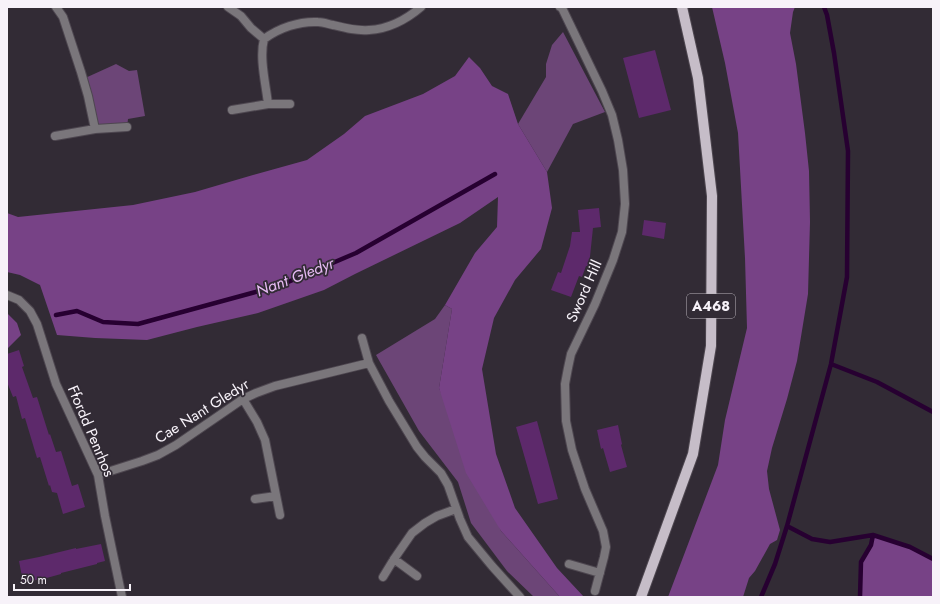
<svg xmlns="http://www.w3.org/2000/svg" width="940" height="604" viewBox="0 0 940 604" font-family="Jost,sans-serif">
  <style>
    .green { fill: #6c4577 }
    .forest { fill: #774286 }
    .lines { fill: none; stroke-linecap: round; stroke-linejoin: round }
    .stream { stroke: #270031; stroke-width: 4.5 }
    .building { fill: #5d296b }
    .minor-casing { stroke: #4e4750; stroke-width: 10 }
    .primary-casing { stroke: #4e4750; stroke-width: 12 }
    .minor { stroke: #7a767b; stroke-width: 8 }
    .primary { stroke: #c6bdc8; stroke-width: 10 }
    .labels { text-anchor: middle; dominant-baseline: central; stroke-width: 3.5; stroke-linejoin: round; paint-order: stroke }
    .shield { fill: #322b35; stroke: #bcb6be; stroke-width: 1 }
    .shield-label { font-size: 14px; font-weight: bold; fill: #f7f2f9 }
    .street-label { font-size: 15px; fill: #f7f2f9; stroke: #322b35 }
    .water-label { font-size: 16px; font-style: italic; fill: #e7bbf4; stroke: #322b35 }
  </style>
  <rect width="100%" height="100%" fill="#322b35"/>
  <!-- green -->
  <path class="green" d="M 563,32 L 605,112 L 573,124 L 547,172 L 518,124 L 546,77 L 546,64 L 552,45 Z
    M 116,64 L 129,71 L 137,70 L 145,116 L 128,119 L 127,127 L 95,129 L 83,79 Z
    M 445,305 L 452,309 L 439,388 L 501,531 L 560,597 L 534,597 L 507,571 L 471,523 L 458,482 L 419,431 L 376,355 L 435,319 Z"/>
  <!-- forest -->
  <path class="forest" d="M 712,7 L 795,7 L 793,12 L 790,33 L 796,64 L 805,133 L 809,171 L 810,222 L 808,294 L 797,361 L 787,399 L 772,448 L 767,471 L 769,489 L 780,530 L 777,540 L 770,544 L 755,571 L 749,578 L 743,597 L 668,597 L 718,465 L 725,420 L 747,328 L 745,258 L 738,133 L 725,63 Z
    M 469,57 L 480,68 L 492,86 L 508,94 L 518,124 L 547,172 L 552,208 L 541,249 L 515,280 L 494,318 L 482,369 L 496,454 L 515,508 L 557,568 L 584,597 L 560,597 L 501,531 L 466,473 L 439,388 L 452,309 L 445,305 L 475,253 L 497,227 L 498,197 L 460,223 L 355,274 L 324,290 L 258,313 L 197,327 L 147,340 L 95,338 L 57,335 L 40,285 L 20,275 L 7,272 L 7,213 L 18,217 L 133,205 L 195,192 L 253,175 L 307,160 L 344,134 L 365,116 L 423,94 L 455,76 Z
    M 7,313 L 17,323 L 21,335 L 7,349 Z
    M 873,535 L 910,547 L 933,559 L 933,597 L 860,597 L 861,562 L 871,545 Z"/>
  <g class="lines">
    <!-- stream -->
    <path class="stream" d="M 56,315 L 77,311 L 103,322 L 138,324 L 281,285 L 356,253 L 495,174
      M 831,364 L 877,382 L 933,412
      M 787,526 L 812,539 L 830,542 L 873,535 L 910,547 L 933,559
      M 761,597 L 775,564 L 787,526 L 831,364 L 847,277 L 848,151 L 834,53 L 827,15 L 824,7
      M 860,597 L 861,562 L 871,545 L 873,535"/>
  </g>
  <!-- building -->
  <path class="building" d="M 655,50 L 671,110 L 639,118 L 623,58 Z
    M 599,208 L 601,227 L 593,228 L 589,266 L 586,266 L 582,277 L 579,276 L 571,297 L 551,290 L 558,272 L 561,273 L 570,246 L 572,232 L 580,232 L 578,210 Z
    M 644,220 L 666,223 L 664,239 L 642,235 Z
    M 19,350 L 24,366 L 22,367 L 33,398 L 37,397 L 49,435 L 50,434 L 56,452 L 61,451 L 72,486 L 78,484 L 85,507 L 63,514 L 57,493 L 52,492 L 50,485 L 49,486 L 40,457 L 37,458 L 25,418 L 22,419 L 16,396 L 13,397 L 7,382 L 7,354 Z
    M 537,421 L 558,499 L 538,504 L 516,427 Z
    M 618,425 L 622,444 L 621,445 L 627,467 L 610,472 L 603,448 L 601,449 L 597,430 Z
    M 101,544 L 105,561 L 97,563 L 97,564 L 61,573 L 61,574 L 43,579 L 23,582 L 19,561 L 39,557 L 76,548 L 76,549 Z"/>
  <g class="lines">
    <defs>
      <path id="minor" d="M 56,7 L 63,17 L 81,72 L 88,96 L 95,129
        M 228,7 L 241,16 L 251,28 L 264,39 C 279,28 299,21 318,22 C 323,22 328,24 333,25 C 345,28 356,31 369,30 C 388,29 407,19 421,7
        M 560,7 L 562,8 L 602,91 L 612,115 L 618,140 L 623,170 L 625,204 L 622,232 L 613,260 L 595,304 L 571,354 L 568,368 L 565,384 L 566,421 L 572,450 L 585,489 L 603,531 L 606,547 L 604,557 L 595,591
        M 268,104 L 290,104
        M 232,110 L 268,104 C 266,85 259,58 264,39
        M 55,136 L 95,129 L 127,127
        M 7,295 L 19,300 L 30,311 L 37,324 L 56,384 L 98,475 L 105,516 L 122,597
        M 362,338 L 369,363 L 389,401 L 417,447 L 425,457 L 441,473 L 448,485 L 460,519 L 468,537 L 492,566 L 520,597
        M 243,399 L 257,422 L 265,440 L 280,515
        M 98,475 L 142,461 L 158,455 L 176,445 L 243,399 L 256,393 L 275,386 L 369,363
        M 255,499 L 276,496
        M 394,559 L 417,576
        M 569,564 L 600,573
        M 383,577 L 394,559 L 412,533 L 425,523 L 437,516 L 456,509"/>
      <path id="primary" d="M 641,597 L 693,454 L 711,346 L 712,196 L 698,78 L 682,7"/>
    </defs>
    <!-- minor casing -->
    <use href="#minor" class="minor-casing"/>
    <!-- primary casing -->
    <use href="#primary" class="primary-casing"/>
    <!-- minor -->
    <use href="#minor" class="minor"/>
    <!-- primary -->
    <use href="#primary" class="primary"/>
  </g>
  <g class="labels">
    <!-- shield labels -->
    <rect class="shield" x="687" y="294" width="48" height="24" rx="3"/>
    <g class="shield-label">
      <text x="711" y="306">A468</text>
    </g>
    <!-- street labels -->
    <g class="street-label">
      <text transform="translate(584 291) rotate(-66)">Sword Hill</text>
      <text transform="translate(202 411) rotate(-32)">Cae Nant Gledyr</text>
      <text transform="translate(91 431) rotate(67)">Ffordd Penrhos</text>
    </g>
    <!-- water labels -->
    <g class="water-label">
      <text transform="translate(295 277) rotate(-21)">Nant Gledyr</text>
    </g>
  </g>
  <!-- border -->
  <rect width="940" height="604" fill="none" stroke="#f7f2f9" stroke-width="16"/>
  <!-- scale -->
  <path d="M14 584v6h116v-6" fill="none" stroke="#f7f2f9" stroke-width="2"/>
  <text x="20" y="584" font-size="12" fill="#f7f2f9" stroke="#322b35" stroke-width="3" paint-order="stroke">50 m</text>
</svg>
